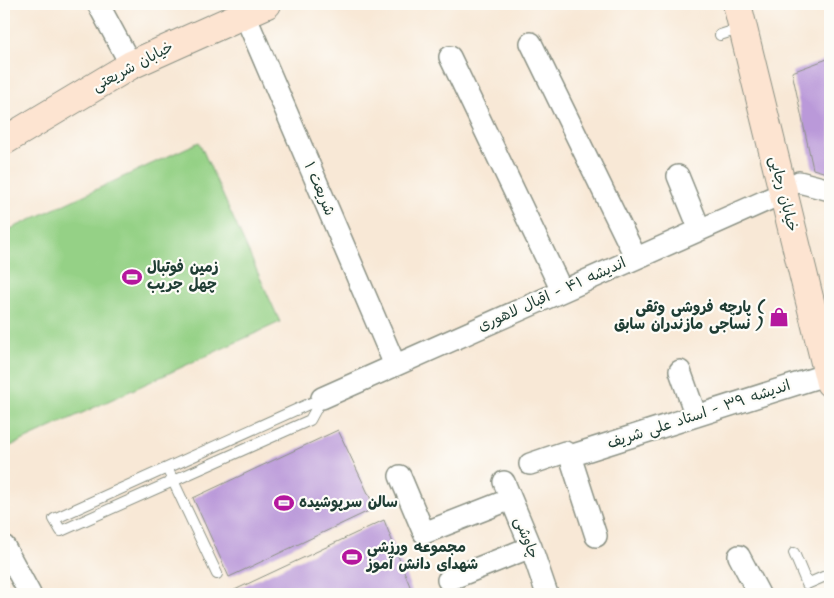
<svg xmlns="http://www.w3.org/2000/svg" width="834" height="598" viewBox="0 0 834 598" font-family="Kalam,'Playpen Sans Arabic',sans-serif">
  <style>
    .green { fill: #95d186; stroke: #5a875d }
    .building { fill: #ba99d9 }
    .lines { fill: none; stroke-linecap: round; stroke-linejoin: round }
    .lane-casing { stroke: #8c9285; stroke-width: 12 }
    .street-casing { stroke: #8c9285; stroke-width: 24 }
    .secondary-casing { stroke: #8c9285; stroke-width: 30 }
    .lane { stroke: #fff; stroke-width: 10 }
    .street { stroke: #fff; stroke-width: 21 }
    .secondary { stroke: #fde4d1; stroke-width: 28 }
    .labels { text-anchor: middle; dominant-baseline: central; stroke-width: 4.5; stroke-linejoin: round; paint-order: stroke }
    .street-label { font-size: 15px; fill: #1f3d34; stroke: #fdfcf7 }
    .poi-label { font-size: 15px; font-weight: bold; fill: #1f3d34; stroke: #fdfcf7; text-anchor: start }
  </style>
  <rect width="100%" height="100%" fill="#fdfcf7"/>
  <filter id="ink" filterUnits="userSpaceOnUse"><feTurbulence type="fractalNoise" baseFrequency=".02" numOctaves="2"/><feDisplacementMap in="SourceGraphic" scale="10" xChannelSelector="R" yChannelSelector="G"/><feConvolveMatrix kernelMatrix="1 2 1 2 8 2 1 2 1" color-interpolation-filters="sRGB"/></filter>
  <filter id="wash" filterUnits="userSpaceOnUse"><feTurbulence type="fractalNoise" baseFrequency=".0096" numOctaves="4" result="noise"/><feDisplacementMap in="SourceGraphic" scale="20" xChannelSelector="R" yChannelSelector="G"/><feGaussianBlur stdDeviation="1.12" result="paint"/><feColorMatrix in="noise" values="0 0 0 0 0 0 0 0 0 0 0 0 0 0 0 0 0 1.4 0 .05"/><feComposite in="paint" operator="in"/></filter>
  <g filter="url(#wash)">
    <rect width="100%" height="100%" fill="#f8e8d6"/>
    <!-- green -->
    <path class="green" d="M 199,142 L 280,322 L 4,449 L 4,232 Z"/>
    <g id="blocks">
      <!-- building -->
      <path class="building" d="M 830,58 L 830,174 L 813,169 L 792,72 Z
        M 338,430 L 375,508 L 229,577 L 193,498 Z
        M 384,520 L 413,594 L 226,594 Z"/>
    </g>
  </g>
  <g filter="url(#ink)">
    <use href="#blocks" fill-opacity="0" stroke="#8c9285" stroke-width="1"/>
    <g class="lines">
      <defs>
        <path id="lane" d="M 720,35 L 742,28
          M 322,398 L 310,420 L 61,531 L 54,519 Z
          M 167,468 L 217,574
          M 794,553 L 807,584 L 830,574"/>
        <path id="street" d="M 98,4 L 131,65
          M 244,13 L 395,365
          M 531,43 L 636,258
          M 450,57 L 562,291
          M 678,176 L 700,230
          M 799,182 L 830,190
          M 680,371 L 696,416
          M 322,398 L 783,193
          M 570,456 L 828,374
          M 530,464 L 565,452 L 570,456 L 596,536
          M 400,476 L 424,533 L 511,499
          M 504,482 L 531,547 L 547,594
          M 4,546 L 30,594
          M 739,556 L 759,594
          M 448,580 L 531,547"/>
        <path id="secondary" d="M 737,4 L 830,383
          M 4,141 L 131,65 L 267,4"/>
      </defs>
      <!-- lane casing -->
      <use href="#lane" class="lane-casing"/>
      <!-- street casing -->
      <use href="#street" class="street-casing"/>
      <!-- secondary casing -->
      <use href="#secondary" class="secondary-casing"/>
      <!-- lane -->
      <use href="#lane" class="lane"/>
      <!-- street -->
      <use href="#street" class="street"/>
      <!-- secondary -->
      <use href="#secondary" class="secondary"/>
    </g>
  </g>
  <!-- icons -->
  <defs>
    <symbol id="stadium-bare" viewBox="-9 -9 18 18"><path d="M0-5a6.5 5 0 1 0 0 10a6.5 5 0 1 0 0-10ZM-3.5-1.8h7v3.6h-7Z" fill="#b5179e" stroke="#fdfcf7" stroke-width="2.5" paint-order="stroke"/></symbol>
    <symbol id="shop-bare" viewBox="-9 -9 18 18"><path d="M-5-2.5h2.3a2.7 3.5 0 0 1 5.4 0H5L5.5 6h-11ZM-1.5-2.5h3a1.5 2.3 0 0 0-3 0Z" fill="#b5179e" stroke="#fdfcf7" stroke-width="2.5" paint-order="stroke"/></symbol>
  </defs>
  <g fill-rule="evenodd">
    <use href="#stadium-bare" x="118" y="263" width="28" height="28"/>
    <use href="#shop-bare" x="765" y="303" width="28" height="28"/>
    <use href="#stadium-bare" x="270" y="489" width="28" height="28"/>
    <use href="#stadium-bare" x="338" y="543" width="28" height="28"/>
  </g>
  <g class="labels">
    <!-- street labels -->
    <g class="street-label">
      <text transform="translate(133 67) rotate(-28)">خیابان شریعتی</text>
      <text transform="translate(319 189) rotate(67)">شریعت ۱</text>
      <text transform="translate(783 194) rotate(76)">خیابان رجایی</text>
      <text transform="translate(552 295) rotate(-24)">اندیشه ۴۱ - اقبال لاهوری</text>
      <text transform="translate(699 415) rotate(-18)">اندیشه ۳۹ - استاد علی شریف</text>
      <text transform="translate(526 538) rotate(69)">چاوشی</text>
    </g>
    <!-- poi labels -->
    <g class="poi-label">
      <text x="147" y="268">زمین فوتبال<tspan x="147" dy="17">چهل جریب</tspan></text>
      <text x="764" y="308" text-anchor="end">پارچه فروشی وثقی (<tspan x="764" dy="17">نساجی مازندران سابق )</tspan></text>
      <text x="299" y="503">سالن سرپوشیده</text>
      <text x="367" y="548">مجموعه ورزشی<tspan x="367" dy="17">شهدای دانش آموز</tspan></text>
    </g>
  </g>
  <!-- margin -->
  <rect width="834" height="598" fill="none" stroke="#fdfcf7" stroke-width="20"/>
</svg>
